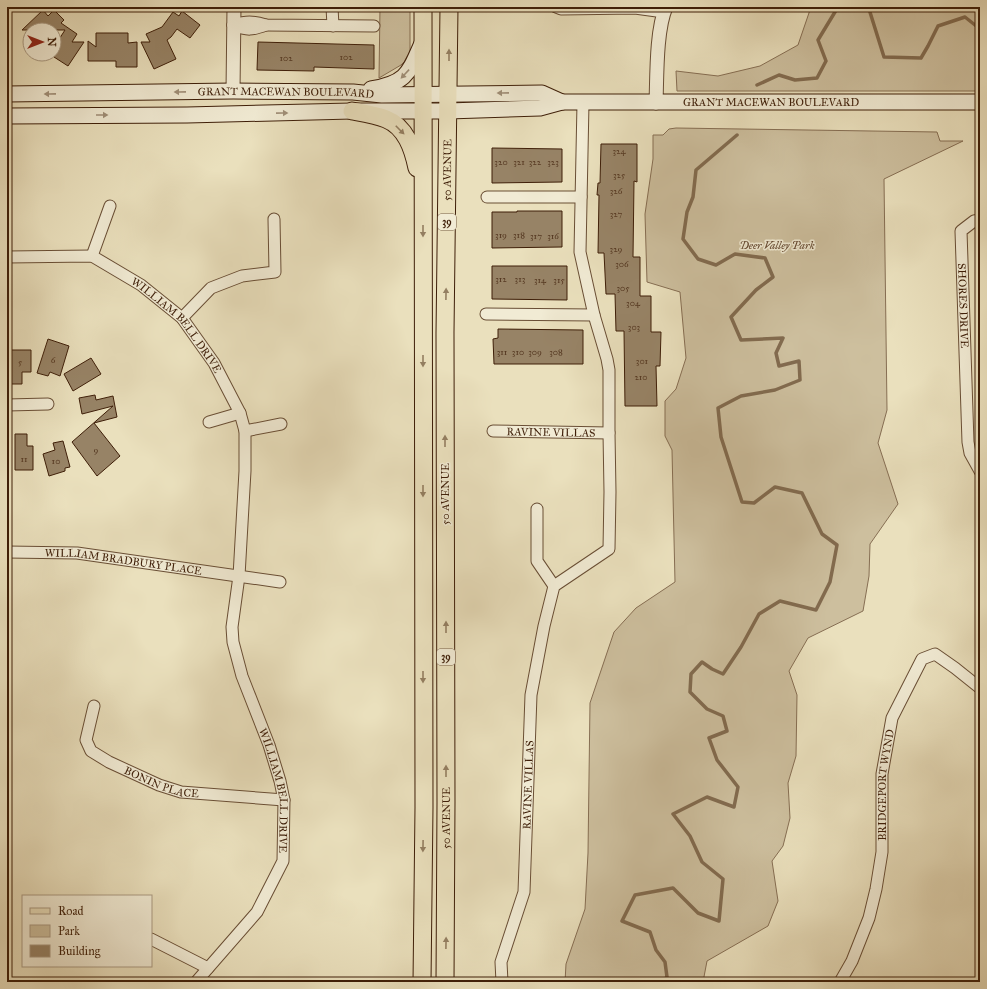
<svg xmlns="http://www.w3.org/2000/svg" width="987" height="989" viewBox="0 0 987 989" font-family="'IM FELL Great Primer',serif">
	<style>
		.green { fill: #cdbf9e; stroke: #866e53 }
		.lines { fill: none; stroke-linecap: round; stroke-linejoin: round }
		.stream { stroke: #826b4f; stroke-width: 3.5 }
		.building { fill: #978366; stroke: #3e1e08 }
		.minor-casing { stroke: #694e35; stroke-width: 13 }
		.tertiary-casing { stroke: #694e35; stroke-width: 15 }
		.secondary-casing { stroke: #3e1e08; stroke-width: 17 }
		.primary-casing { stroke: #3e1e08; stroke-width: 19 }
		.minor { stroke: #f1ebd4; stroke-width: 11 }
		.tertiary { stroke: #f1ebd4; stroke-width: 13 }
		.secondary { stroke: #f1ebd4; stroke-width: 15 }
		.primary { stroke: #eae0bd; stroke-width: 17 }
		.oneway { fill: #947f62 }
		.oneway2 { fill: #a08f78 }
		.labels { text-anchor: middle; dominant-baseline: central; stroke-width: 3; stroke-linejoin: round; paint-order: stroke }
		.number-label { font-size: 9px; fill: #543720 }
		.shield { fill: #f1ebd4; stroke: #745c45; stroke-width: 1 }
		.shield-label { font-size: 10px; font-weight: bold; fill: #3e1e08 }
		.street-label { font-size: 11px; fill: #3e1e08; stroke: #f1ebd4 }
		.park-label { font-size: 11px; font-style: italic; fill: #62462e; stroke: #f1ebd4 }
	</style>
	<rect width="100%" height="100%" fill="#eae0bd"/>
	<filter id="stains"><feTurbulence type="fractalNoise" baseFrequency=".005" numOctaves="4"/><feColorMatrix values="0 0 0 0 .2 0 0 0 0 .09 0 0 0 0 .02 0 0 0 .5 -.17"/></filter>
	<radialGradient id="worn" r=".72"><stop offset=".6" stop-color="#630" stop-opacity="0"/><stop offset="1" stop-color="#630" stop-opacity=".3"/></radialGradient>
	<g class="green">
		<path d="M380,7H410V56L401,65L379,78Z"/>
		<path d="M811,7H980V91H677L676,71L718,76L760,66L798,45Z"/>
		<path d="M676,128L937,132L940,141H963L884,179L887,410L878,443L898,504L870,544L869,576L863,611L808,638L789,671L797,695L796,756L788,783L790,818L783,846L772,861L778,901L768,926L707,961L703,982H565L566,964L585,909L588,853L590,703L614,632L636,608L675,582L672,450L665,436V401L676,389L686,358L680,292L647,282L645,214L653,159V135H663L669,129Z"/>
		<path d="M977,290L980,291V425L978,426Z"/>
	</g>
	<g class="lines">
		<g class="stream">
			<path d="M865,7L869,9L884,57L921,58L928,46L938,26L965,17L980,29"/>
			<path d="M757,85L779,75L795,80L817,78L826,61L818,40L838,7"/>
			<path d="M661,982L667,977L665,962L656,950L650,932L622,921L635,895L673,888L698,913L719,921L723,879L702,862L690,836L673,814L707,797L734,807L738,787L717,760L709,738L727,731L723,716L707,709L690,692L691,674L702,662L712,669L723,674L741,647L759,614L780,601L816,610L830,582L837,545L822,534L802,493L775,487L754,503L742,502L721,437L718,408L741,396L775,390L800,380L799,361L779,366L776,353L783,338L741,340L731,317L756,290L773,277L765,258L735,254L716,265L698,259L683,239L687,212L693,197L696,170L737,135"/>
		</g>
	</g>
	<g class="building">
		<path d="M43,10L48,16L54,10L64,20L61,23L77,34L72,42H84L68,66L54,57V47L65,30H22Z"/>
		<path d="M182,11L200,25L190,38L177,29L171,37L167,40L176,59L154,69L141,42H150L146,34L162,27L173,12L179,16Z"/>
		<path d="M96,33H128V43L137,42V67H116V61H88V41L96,47Z"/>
		<path d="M258,42L374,45V69L314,67V71L257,70Z"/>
		<path d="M601,144H637V182L634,181L633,257H640V296H651V332H661L660,366H656L657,406H625L624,331H616L615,294H606L604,253H598L599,195H597L598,183H600Z"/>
		<path d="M492,148L562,149V182L492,183Z"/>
		<path d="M517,211H562V247L492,248V212H517Z"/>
		<path d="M492,266H567V300L492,299Z"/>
		<path d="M498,329L583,330V364H494L493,339L498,338Z"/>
		<path d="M48,339L69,346L60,376L50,372L48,376L37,373Z"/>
		<path d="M9,350H31V372H22V384H9Z"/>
		<path d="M91,358L101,374L73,391L64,374Z"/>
		<path d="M95,395L96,400L113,396L117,417L94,423L120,456L97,476L72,442L113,406L82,414L79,398Z"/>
		<path d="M15,434H27V446H33V470H15Z"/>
		<path d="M63,441L70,467L65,468V471L49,476L43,454L55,450L53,443Z"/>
	</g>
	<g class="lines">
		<defs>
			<g id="minor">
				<path d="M332,7L333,26"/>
				<path d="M556,7L561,9L635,8L664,12"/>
				<path d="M233,25C247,21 252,21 266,25L374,26"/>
				<path d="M233,25C248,31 252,30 266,25"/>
				<path d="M487,197H581"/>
				<path id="s1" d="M980,220L974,221L961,231L968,442L970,453L980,471"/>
				<path d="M92,256L110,206"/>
				<path id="s2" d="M7,257L92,256L141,285L182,318L214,363L240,413L245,431V471L239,576L232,627L233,642L242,676L269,745L280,781L284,800L283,861L257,912L196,982"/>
				<path d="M486,314L594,315"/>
				<path d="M182,318L211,288L242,276L275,272L274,219"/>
				<path d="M7,405L48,404"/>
				<path d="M209,422L240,413"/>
				<path d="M245,431L281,424"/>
				<path id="s3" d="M493,431L609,433"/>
				<path d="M537,509V561L554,586"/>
				<path id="s4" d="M7,552L77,553L280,582"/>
				<path id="s5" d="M94,706L86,740L91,751L109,762L159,785L181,792L284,800"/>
				<path d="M151,939L208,968"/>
				<path id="s6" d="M502,982L501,962L524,892L531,695L544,626L554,586L609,549L610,492L609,433V370L607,359L594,315L580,252L583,103"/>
				<path id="s7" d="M840,982L852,961L869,918L876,889L882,852V774L892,718L922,659L935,654L955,668L980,688"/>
			</g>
			<g id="tertiary">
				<path d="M233,91L234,7"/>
				<path d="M656,103C657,77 656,30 666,7"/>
			</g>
			<g id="secondary">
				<path d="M371,89C408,83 409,72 423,41"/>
				<path id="s8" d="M7,94L233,91L353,92L382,95L542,93L562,102"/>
				<path id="s9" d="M7,116L187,115L352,111H448L540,108L562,102H980"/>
			</g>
			<g id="primary">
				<path d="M352,111C363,113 376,115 386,119C406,127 413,149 417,168"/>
				<path d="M422,982L424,807L423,7"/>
				<path id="s10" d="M445,982L446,802L445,333L449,7"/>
			</g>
		</defs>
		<use href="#minor" class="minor-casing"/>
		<use href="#tertiary" class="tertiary-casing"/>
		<use href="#secondary" class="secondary-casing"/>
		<use href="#primary" class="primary-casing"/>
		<use href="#minor" class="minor"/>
		<use href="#tertiary" class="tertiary"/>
		<use href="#secondary" class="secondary"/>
		<use href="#primary" class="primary"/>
	</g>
	<defs><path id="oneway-solid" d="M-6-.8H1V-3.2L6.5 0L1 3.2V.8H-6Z"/></defs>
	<g class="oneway">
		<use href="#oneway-solid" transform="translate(449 55) rotate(-90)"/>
		<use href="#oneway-solid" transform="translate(400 130) rotate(45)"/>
		<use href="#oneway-solid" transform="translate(423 231) rotate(90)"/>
		<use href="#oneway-solid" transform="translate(446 294) rotate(-89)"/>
		<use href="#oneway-solid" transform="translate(423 361) rotate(90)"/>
		<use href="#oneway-solid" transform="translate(445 441) rotate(-90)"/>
		<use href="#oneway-solid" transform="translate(423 491) rotate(90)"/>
		<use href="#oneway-solid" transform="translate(446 627) rotate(-90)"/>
		<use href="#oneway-solid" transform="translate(423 677) rotate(90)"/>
		<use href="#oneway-solid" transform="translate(446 771) rotate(-90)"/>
		<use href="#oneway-solid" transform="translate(423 846) rotate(91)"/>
		<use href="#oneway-solid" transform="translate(446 943) rotate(-89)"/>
	</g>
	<g class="oneway2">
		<use href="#oneway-solid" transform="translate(405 74) rotate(133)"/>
		<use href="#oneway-solid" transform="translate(180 92) rotate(179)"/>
		<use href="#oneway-solid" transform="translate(503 93) rotate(179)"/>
		<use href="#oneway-solid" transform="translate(50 94) rotate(179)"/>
		<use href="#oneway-solid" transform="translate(282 113) rotate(-1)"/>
		<use href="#oneway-solid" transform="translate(102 115)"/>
	</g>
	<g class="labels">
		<g class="number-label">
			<text x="346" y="56">102</text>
			<text x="286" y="57">102</text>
			<text x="619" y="150">324</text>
			<text x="501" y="161">320</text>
			<text x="519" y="161">321</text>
			<text x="535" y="161">322</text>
			<text x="553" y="161">323</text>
			<text x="619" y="174">325</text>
			<text x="616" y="190">326</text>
			<text x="616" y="213">327</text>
			<text x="501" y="234">319</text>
			<text x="519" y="234">318</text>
			<text x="536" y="235">317</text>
			<text x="553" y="235">316</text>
			<text x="616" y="248">329</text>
			<text x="622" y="263">306</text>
			<text x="501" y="278">312</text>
			<text x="520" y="278">313</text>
			<text x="540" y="279">314</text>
			<text x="559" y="279">315</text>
			<text x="623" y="287">305</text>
			<text x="633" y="302">304</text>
			<text x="634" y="326">303</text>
			<text x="502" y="351">311</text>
			<text x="518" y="351">310</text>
			<text x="535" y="351">309</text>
			<text x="556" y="351">308</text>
			<text x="53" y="359">6</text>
			<text x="642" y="360">301</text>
			<text x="20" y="361">5</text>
			<text x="641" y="376">210</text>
			<text x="96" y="449">9</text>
			<text x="24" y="458">11</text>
			<text x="56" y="460">10</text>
		</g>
		<g class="shield">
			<rect x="438" y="214" width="18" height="16" rx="3"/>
			<rect x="437" y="649" width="18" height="16" rx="3"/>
		</g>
		<g class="shield-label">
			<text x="447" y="222">39</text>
			<text x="446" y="657">39</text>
		</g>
		<g class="street-label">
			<text stroke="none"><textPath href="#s8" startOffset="279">GRANT MACEWAN BOULEVARD</textPath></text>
			<text stroke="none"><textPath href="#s9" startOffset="765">GRANT MACEWAN BOULEVARD</textPath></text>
			<text stroke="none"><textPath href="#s10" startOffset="812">50 AVENUE</textPath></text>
			<text stroke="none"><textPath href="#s1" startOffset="97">SHORES DRIVE</textPath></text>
			<text stroke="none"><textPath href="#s2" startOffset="196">WILLIAM BELL DRIVE</textPath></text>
			<text stroke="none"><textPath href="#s3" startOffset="58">RAVINE VILLAS</textPath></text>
			<text transform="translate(445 494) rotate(-90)">50 AVENUE</text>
			<text stroke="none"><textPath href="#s4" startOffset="117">WILLIAM BRADBURY PLACE</textPath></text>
			<text stroke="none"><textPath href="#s5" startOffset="125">BONIN PLACE</textPath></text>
			<text stroke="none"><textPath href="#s6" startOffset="201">RAVINE VILLAS</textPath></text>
			<text stroke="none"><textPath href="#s7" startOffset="205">BRIDGEPORT WYND</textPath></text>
			<text stroke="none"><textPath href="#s2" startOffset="692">WILLIAM BELL DRIVE</textPath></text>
			<text stroke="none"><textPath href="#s10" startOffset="164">50 AVENUE</textPath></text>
		</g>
		<g class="park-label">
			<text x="777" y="245">Deer Valley Park</text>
		</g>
	</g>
	<rect width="987" height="989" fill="none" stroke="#eae0bd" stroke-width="24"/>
	<rect x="8" y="8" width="971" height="973" fill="none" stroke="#3e1e08" stroke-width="2"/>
	<rect x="12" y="12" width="963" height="965" fill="none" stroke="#3e1e08"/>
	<rect x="22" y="895" width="130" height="72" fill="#f1ebd4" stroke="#a99982"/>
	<rect x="30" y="908" width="20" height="6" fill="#eae0bd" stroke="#a99982"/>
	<text x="58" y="915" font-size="12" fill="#3e1e08">Road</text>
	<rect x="30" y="925" width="20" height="12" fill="#cdbf9e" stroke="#a99982"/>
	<text x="58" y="935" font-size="12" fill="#3e1e08">Park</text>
	<rect x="30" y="945" width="20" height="12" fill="#978366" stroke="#a99982"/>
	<text x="58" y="955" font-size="12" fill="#3e1e08">Building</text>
	<g transform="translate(42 42) rotate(90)"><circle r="19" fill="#f1ebd4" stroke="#a99982"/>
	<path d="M0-3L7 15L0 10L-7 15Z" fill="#8f2418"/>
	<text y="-6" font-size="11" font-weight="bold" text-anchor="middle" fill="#3e1e08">N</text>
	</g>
	<rect width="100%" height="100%" filter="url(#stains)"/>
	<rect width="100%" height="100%" fill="url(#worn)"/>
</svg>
